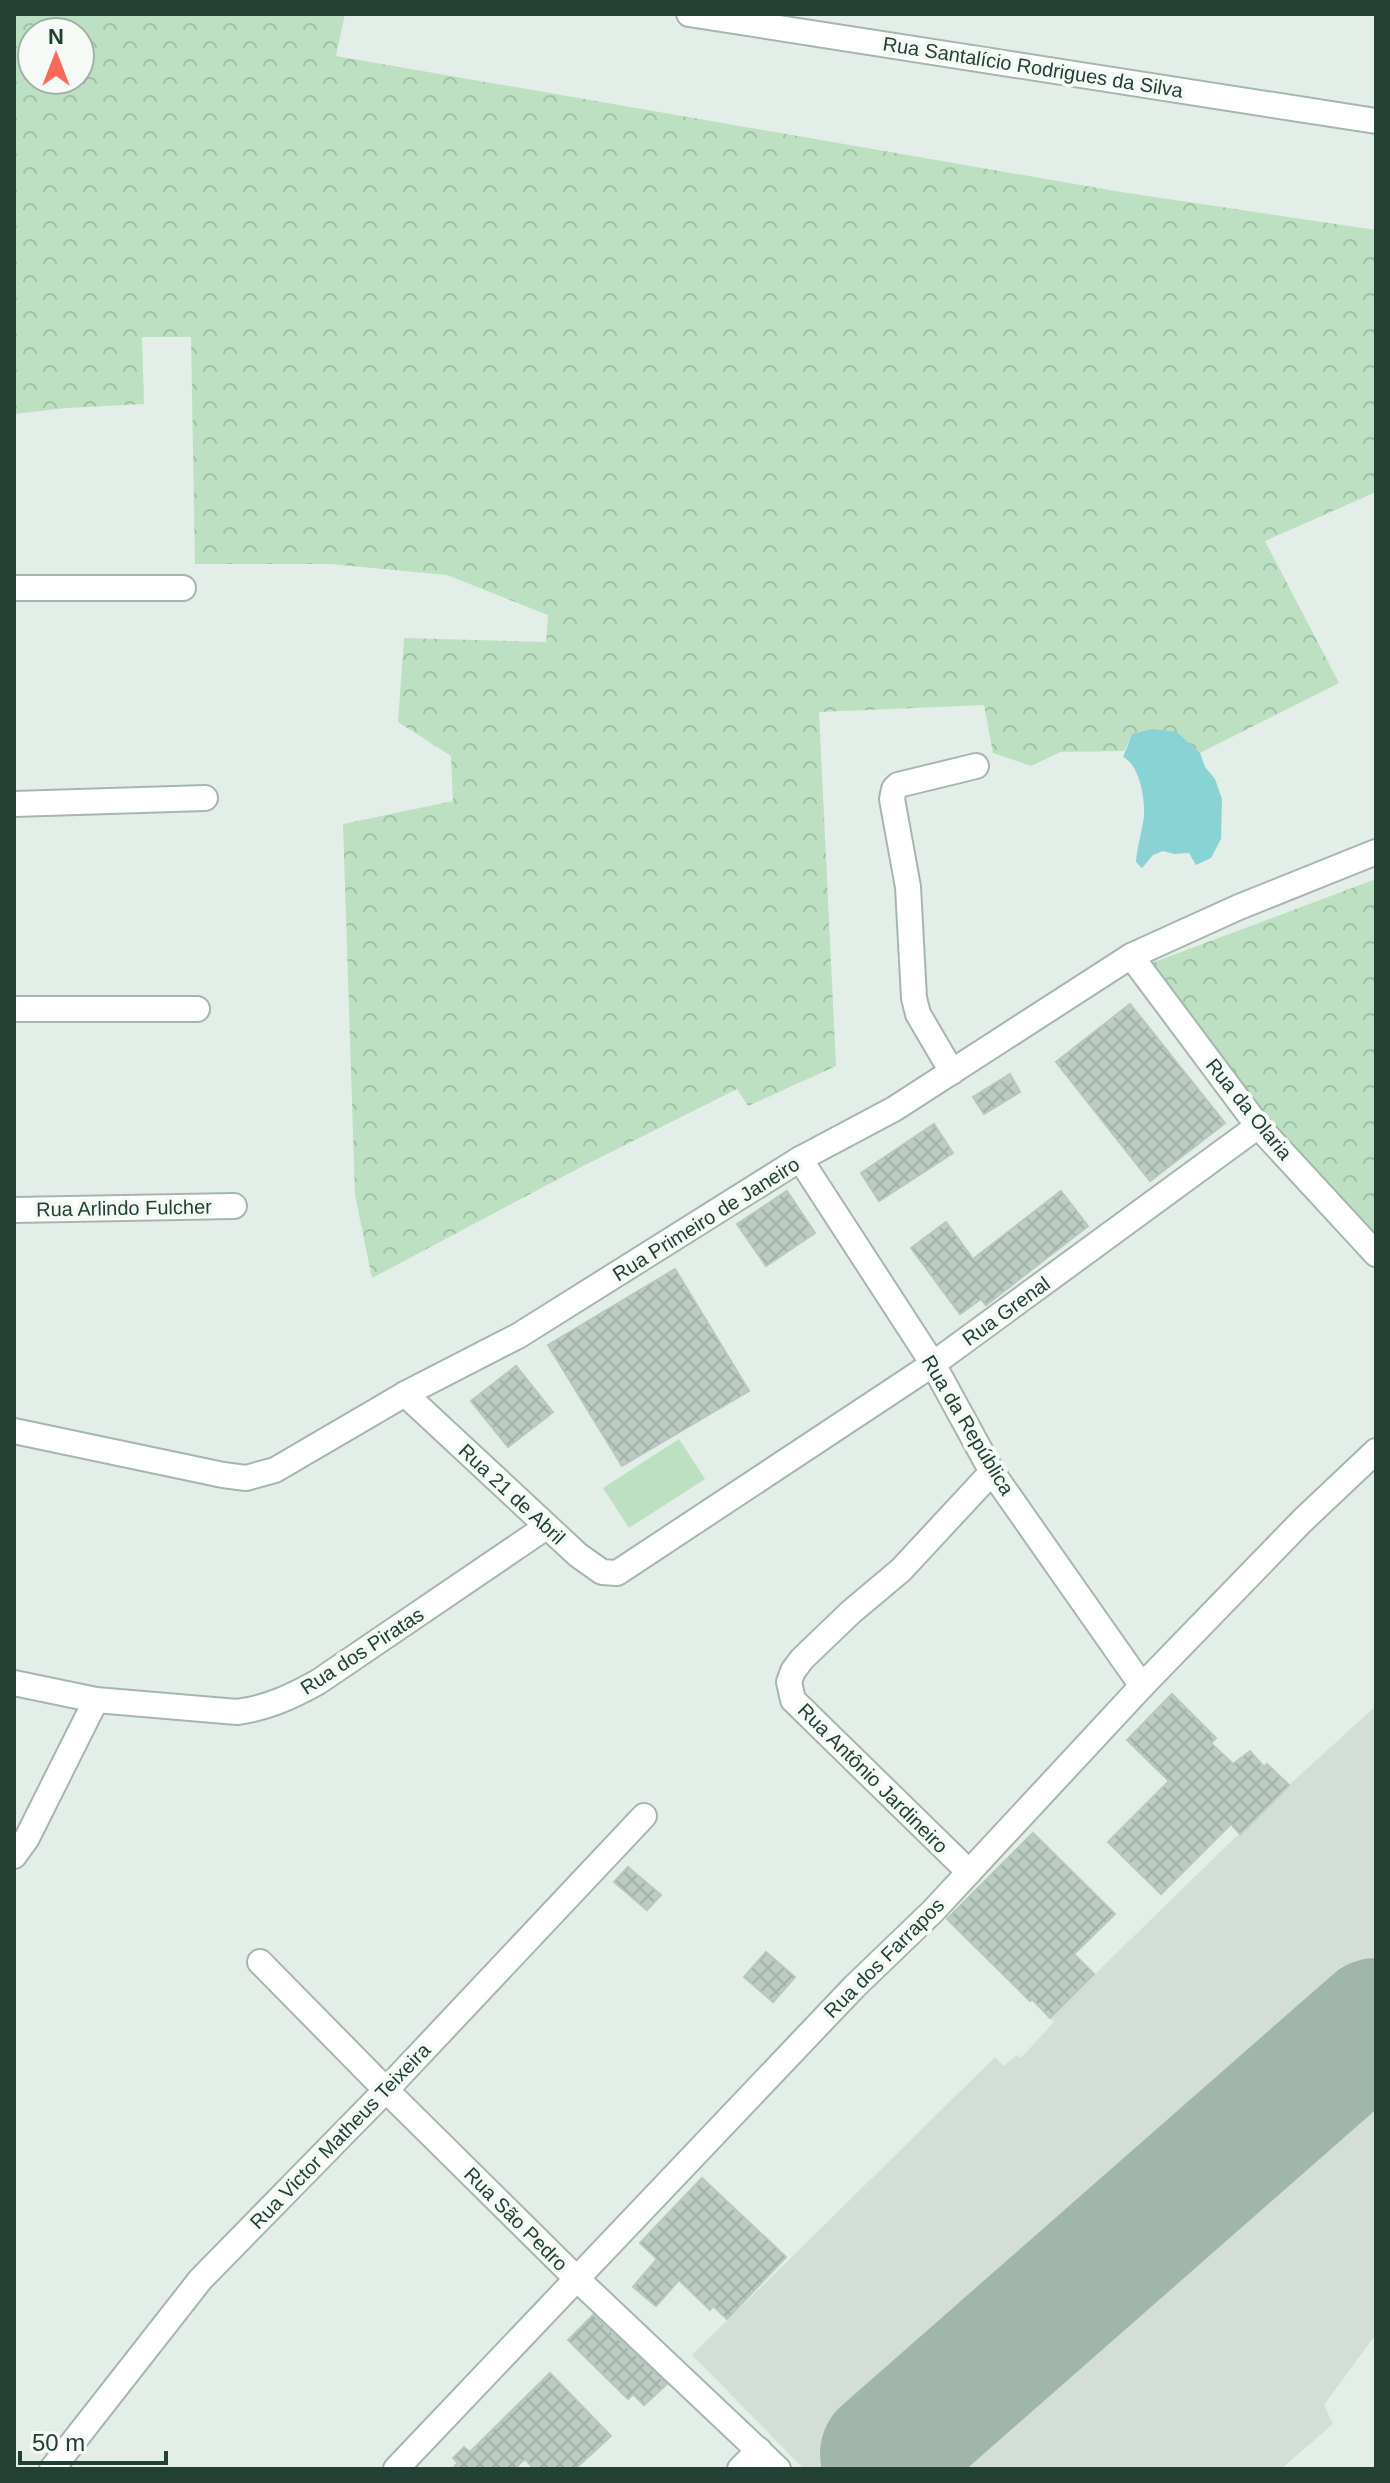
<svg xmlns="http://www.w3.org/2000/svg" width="1390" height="2483" viewBox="0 0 1390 2483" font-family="Helvetica,sans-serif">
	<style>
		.built { fill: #d2ded7 }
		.forest { fill: url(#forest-crowns); fill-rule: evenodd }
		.pitch { fill: #bce0c1 }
		.water { fill: #8ad3d5 }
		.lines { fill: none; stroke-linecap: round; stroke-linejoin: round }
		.runway { stroke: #a0b5ac; stroke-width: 130 }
		.building { fill: url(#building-cross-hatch); stroke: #b6c8be; stroke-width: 2 }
		.minor-casing { stroke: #a6b6ae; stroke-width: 28 }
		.minor { stroke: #fff; stroke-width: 24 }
		.labels { text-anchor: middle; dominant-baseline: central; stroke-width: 8; stroke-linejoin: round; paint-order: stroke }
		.street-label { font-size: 20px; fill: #224034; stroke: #f5faf7 }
	</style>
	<defs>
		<pattern id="forest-crowns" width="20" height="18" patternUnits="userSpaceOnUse" patternTransform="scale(2)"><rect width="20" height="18" fill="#bce0c1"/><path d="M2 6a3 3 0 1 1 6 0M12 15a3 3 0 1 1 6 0" fill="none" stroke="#a1c1a6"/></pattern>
		<pattern id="building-cross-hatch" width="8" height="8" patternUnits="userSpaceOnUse" patternTransform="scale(2)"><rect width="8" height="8" fill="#bcccc3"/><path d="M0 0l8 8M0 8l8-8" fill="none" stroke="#a1b0a8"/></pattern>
	</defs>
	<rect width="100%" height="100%" fill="#e4eee8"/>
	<path class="built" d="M1376,1706V2334L1324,2405L1333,2424L1281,2469H804L692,2355L995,2057L1004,2066L1017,2055L1021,2058L1054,2022L1050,2018L1289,1785Z"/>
	<g class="forest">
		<path d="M14,14H345L336,56L1121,192L1376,230V492L1265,541L1339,683L1200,753L1177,732L1132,734L1124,751L1061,752L1031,766L993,753L984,705L819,712L836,1066L748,1106L737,1089L581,1167L372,1278L355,1195L343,824L453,801L451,756L398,722L404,638L546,642L548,615L447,575L330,564H195L191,337H142L144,404L66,408L14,414ZM32,32H80V80H32Z"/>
		<path d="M1376,879V1237L1270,1119L1149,964Z"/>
	</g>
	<path class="pitch" d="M679,1439L705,1479L629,1528L603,1488Z"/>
	<path class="water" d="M1152,729L1177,732L1200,753L1205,767L1215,779L1222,799L1221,839L1211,858L1196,865L1189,853L1174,854L1163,851L1153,855L1142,868L1136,862C1137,847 1142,832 1144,816C1145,799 1140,765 1123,757L1132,734Z"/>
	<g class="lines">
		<path class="runway" d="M885,2454L1376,2023"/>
	</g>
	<g class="building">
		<path d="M1130,1004L1225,1123L1150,1181L1056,1062Z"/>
		<path d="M1010,1074L1020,1092L984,1114L973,1097Z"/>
		<path d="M934,1124L953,1153L879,1201L861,1173Z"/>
		<path d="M787,1191L815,1233L766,1266L737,1224Z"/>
		<path d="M1061,1191L1088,1226L986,1305L981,1299L960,1314L911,1248L946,1222L973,1259Z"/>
		<path d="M675,1269L749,1391L622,1466L548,1345Z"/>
		<path d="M516,1366L553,1412L508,1447L471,1401Z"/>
		<path d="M1172,1694L1216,1738L1211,1743L1233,1764L1250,1751L1264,1767L1267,1764L1289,1785L1240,1834L1231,1824L1161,1894L1108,1842L1169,1781L1127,1740Z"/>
		<path d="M1033,1833L1115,1914L1074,1954L1094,1974L1050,2018L1032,1999L1030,2001L947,1919Z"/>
		<path d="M628,1867L661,1895L647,1910L614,1882Z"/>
		<path d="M766,1952L795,1977L773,2002L744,1977Z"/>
		<path d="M702,2178L786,2257L727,2319L713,2306L710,2310L679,2280L656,2306L633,2287L657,2259L640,2243Z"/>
		<path d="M593,2315L667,2384L644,2405L633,2394L628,2399L568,2340Z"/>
		<path d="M550,2373L611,2436L575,2469H534L525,2459L514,2469H452L458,2463L453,2458L464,2447L470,2452Z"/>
	</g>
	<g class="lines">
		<defs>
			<g id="minor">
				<path d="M689,14L1376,121"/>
				<path d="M14,588H183"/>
				<path d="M14,804L205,798"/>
				<path d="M1131,956L1258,1126L1376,1254"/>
				<path d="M14,1009H197"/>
				<path d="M952,1072L918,1014L914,998L908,887L892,799L894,789L898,785L976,766"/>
				<path d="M800,1159L933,1364L992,1472L1142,1686"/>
				<path d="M14,1210L234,1206"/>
				<path d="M405,1394L578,1555L602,1572L617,1573L933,1364L1258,1126"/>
				<path d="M14,1431L223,1475L246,1478L275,1470L405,1394L518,1336L800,1159L894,1109L1131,956L1239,907L1376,852"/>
				<path d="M14,1683L96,1700L237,1712C267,1708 291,1697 318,1682L546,1527"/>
				<path d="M14,1856L27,1838L96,1700"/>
				<path d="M969,1872L793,1700L789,1682L793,1671L802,1659L851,1612L901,1570L992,1472"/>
				<path d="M260,1962L386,2090L576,2278L778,2469"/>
				<path d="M52,2469L200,2280L386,2090L644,1816"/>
				<path d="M396,2469L854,1987L933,1911L1142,1686L1302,1521L1376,1451"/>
				<path d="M740,2469L759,2450"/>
			</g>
		</defs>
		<use href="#minor" class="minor-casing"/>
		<use href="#minor" class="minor"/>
	</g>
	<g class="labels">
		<g class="street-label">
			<text transform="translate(1033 67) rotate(9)">Rua Santalício Rodrigues da Silva</text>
			<text transform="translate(1249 1109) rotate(51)">Rua da Olaria</text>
			<text transform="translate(124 1208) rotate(-1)">Rua Arlindo Fulcher</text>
			<text transform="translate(706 1219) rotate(-32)">Rua Primeiro de Janeiro</text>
			<text transform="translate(1006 1311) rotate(-36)">Rua Grenal</text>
			<text transform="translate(968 1425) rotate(59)">Rua da República</text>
			<text transform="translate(512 1494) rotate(43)">Rua 21 de Abril</text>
			<text transform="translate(362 1651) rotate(-33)">Rua dos Piratas</text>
			<text transform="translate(873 1778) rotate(45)">Rua Antônio Jardineiro</text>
			<text transform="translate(884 1958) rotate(-45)">Rua dos Farrapos</text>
			<text transform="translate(340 2136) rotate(-46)">Rua Victor Matheus Teixeira</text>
			<text transform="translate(516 2219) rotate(45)">Rua São Pedro</text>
		</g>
	</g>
	<rect width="1390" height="2483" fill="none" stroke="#224034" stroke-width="32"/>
	<g transform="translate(56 56)"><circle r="38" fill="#f5faf7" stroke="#a1b0a9" stroke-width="2"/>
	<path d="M0-6L14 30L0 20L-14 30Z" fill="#f76b58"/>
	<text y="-12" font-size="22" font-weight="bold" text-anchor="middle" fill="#224034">N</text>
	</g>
	<path d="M20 2451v12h146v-12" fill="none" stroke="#224034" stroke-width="4"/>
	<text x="32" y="2451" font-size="24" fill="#224034" stroke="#f5faf7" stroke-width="6" paint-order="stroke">50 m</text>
</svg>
